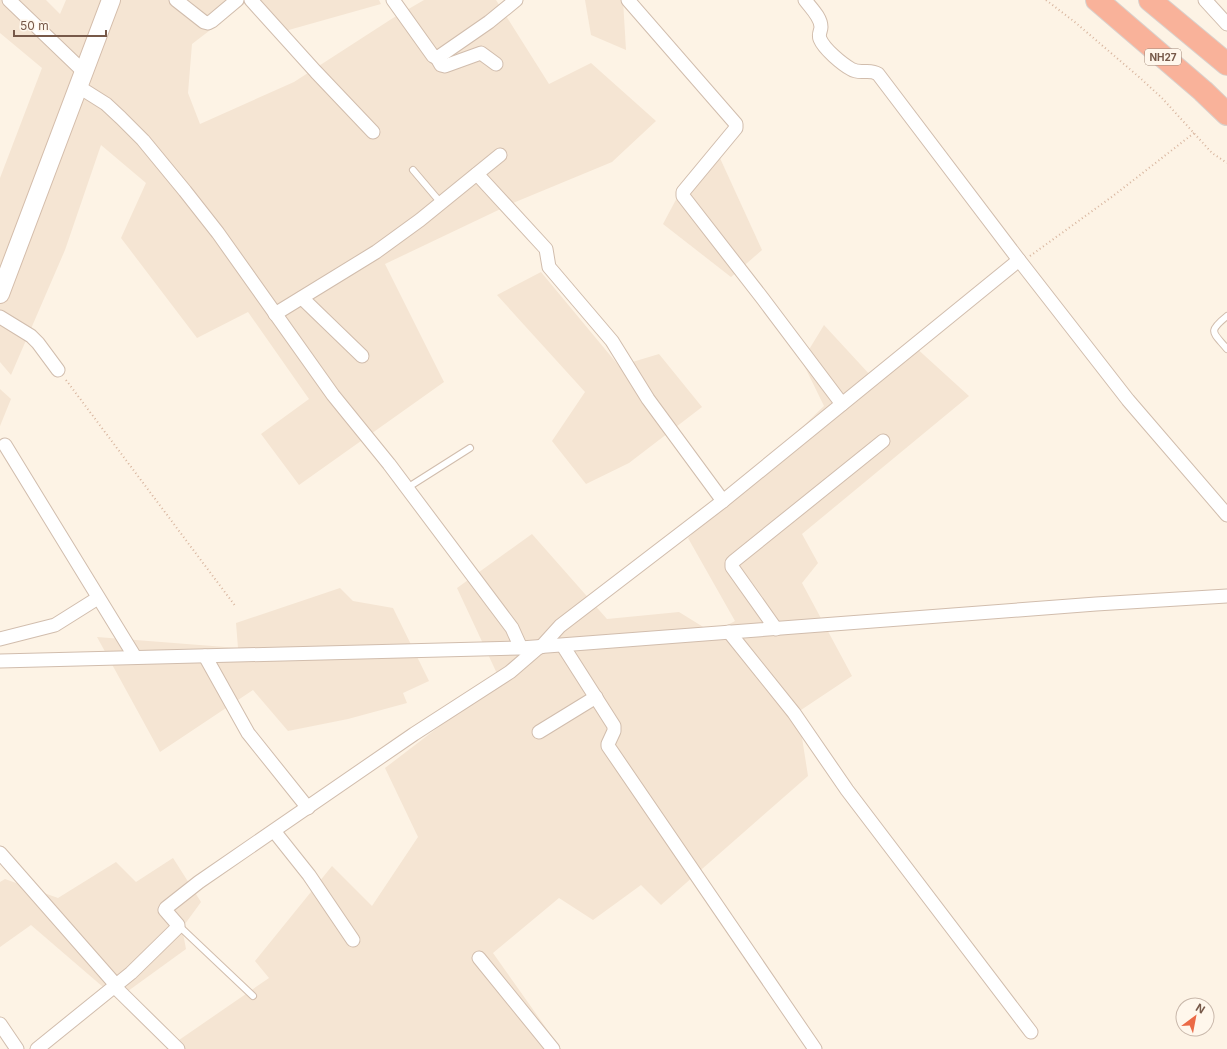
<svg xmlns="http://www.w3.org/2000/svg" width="1227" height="1049" viewBox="0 0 1227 1049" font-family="Inter,sans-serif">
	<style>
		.residential { fill: #f5e5d3 }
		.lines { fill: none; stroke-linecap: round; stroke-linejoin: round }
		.lane-casing { stroke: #d1bdad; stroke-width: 8 }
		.street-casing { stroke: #d1bdad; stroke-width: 15 }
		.secondary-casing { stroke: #d4bdab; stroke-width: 20 }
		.highway-casing { stroke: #d9d1cc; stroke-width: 24 }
		.path { stroke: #d8b59e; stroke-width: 2; stroke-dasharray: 1 3; stroke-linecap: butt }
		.lane { stroke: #fff; stroke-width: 6 }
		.street { stroke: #fff; stroke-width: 13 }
		.secondary { stroke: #fff; stroke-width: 18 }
		.highway { stroke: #f9b29a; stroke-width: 22 }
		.labels { text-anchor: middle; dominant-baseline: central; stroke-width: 4; stroke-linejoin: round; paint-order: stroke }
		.shield { fill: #fff7ec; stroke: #a0887a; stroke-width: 1 }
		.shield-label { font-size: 10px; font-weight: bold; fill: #775949 }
	</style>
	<rect width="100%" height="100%" fill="#fdf3e5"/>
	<g class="residential">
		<path d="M0,0H46L60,14L66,0H379L381,4L278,33L248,1L192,44L188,93L200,124L294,82L393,18L424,0H496L549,84L591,63L656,121L612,162L513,203L385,264L444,382L299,485L261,434L309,399L248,312L197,338L121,238L146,183L101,145L65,250L11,375L0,362V178L42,68L0,33Z"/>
		<path d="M585,0H623L626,50L591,35Z"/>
		<path d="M719,156L762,250L731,277L663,224L687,179Z"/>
		<path d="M541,272L619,366L659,354L702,407L629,463L586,484L552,441L585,392L497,295Z"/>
		<path d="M824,325L871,376L913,345L969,396L802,534L818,563L802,583L852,676L798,712L808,776L661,905L641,885L593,920L559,898L493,953L561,1049H166L269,978L255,961L332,866L372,906L418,837L385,768L500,680L457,588L532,534L607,619L679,612L713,633L735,621L688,538L824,406L802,361Z"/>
		<path d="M0,389L11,399L0,426Z"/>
		<path d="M340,588L353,601L393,608L429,681L403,693L407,703L348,719L288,731L253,690L160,752L97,637L238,648L236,623Z"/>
		<path d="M173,858L201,902L182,928L186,949L117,999L31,925L0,947V882L5,879L58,898L116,862L136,882Z"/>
	</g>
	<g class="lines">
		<defs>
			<g id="lane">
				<path d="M413,170L441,203"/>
				<path d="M1227,316C1207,332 1213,332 1227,349"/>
				<path d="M407,488L470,448"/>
				<path d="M179,926L253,996"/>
			</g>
			<g id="street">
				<path d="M9,0L84,72"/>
				<path d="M176,0L204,22L208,23L212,21L237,0"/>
				<path d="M251,0L316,72L373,132"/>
				<path d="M393,0L433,56L437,58L489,22L516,0"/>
				<path d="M628,0L736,124V128L683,192V196L763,299L842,404"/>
				<path d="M805,0C810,7 821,17 821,27C821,31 818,34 820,39C824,49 842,64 851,69C860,75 869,68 878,74L1019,260L1128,400L1227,515"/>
				<path d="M1205,0L1227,24"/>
				<path d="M437,58L441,65L445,66L481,53L496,64"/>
				<path d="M79,87L106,104L121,118L143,140L185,191L218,233L333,395L389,464L512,628L521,648"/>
				<path d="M477,174L546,249L549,267L612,341L648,399L723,501"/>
				<path d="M302,298L362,356"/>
				<path d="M275,314L376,252L420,220L500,155"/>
				<path d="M0,317L31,336L38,343L58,370"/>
				<path d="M5,445L135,657"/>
				<path d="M776,629L732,567V563L734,561L883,441"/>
				<path d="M729,632L794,713L847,790L1031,1032"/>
				<path d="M0,639L55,625L98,598"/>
				<path d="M563,646L614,726V731L608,744V746L815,1049"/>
				<path d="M541,647L560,626L723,501L1019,260"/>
				<path d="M205,656L248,733L308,808"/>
				<path d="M0,661L521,648L1096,604L1227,596"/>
				<path d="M539,732L596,697"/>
				<path d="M274,831L309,875L353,940"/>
				<path d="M0,853L116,985"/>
				<path d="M479,958L553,1049"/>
				<path d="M114,986L178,1049"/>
				<path d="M0,1024L17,1049"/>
				<path d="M37,1049L131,973L178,927V925L165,910L166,908L199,882L414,734L510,672L539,647"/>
			</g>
			<path id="secondary" d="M0,294L111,0"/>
			<g id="highway">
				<path d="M1097,0L1203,91L1227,114"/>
				<path d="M1150,0L1227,64"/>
			</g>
		</defs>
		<use href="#lane" class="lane-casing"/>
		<use href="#street" class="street-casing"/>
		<use href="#secondary" class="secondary-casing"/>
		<use href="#highway" class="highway-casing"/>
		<g class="path">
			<path d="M1046,0L1076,23L1139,77L1162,98L1212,153L1227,163"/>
			<path d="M1030,256L1113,196L1194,133"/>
			<path d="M66,380L236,607"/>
		</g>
		<use href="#lane" class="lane"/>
		<use href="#street" class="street"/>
		<use href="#secondary" class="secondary"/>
		<use href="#highway" class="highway"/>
	</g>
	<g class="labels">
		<rect class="shield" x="1145" y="49" width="36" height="16" rx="3"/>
		<g class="shield-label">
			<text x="1163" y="57">NH27</text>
		</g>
	</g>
	<g transform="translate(1195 1017) rotate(32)"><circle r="19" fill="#fff7ec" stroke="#c9b8ab"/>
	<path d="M0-3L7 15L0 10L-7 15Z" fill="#eb6a46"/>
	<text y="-6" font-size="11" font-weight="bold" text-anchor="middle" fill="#775949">N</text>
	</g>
	<path d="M14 30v6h92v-6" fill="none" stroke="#775949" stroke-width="2"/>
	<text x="20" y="30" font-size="12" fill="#775949" stroke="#fff7ec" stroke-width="3" paint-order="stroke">50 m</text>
</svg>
